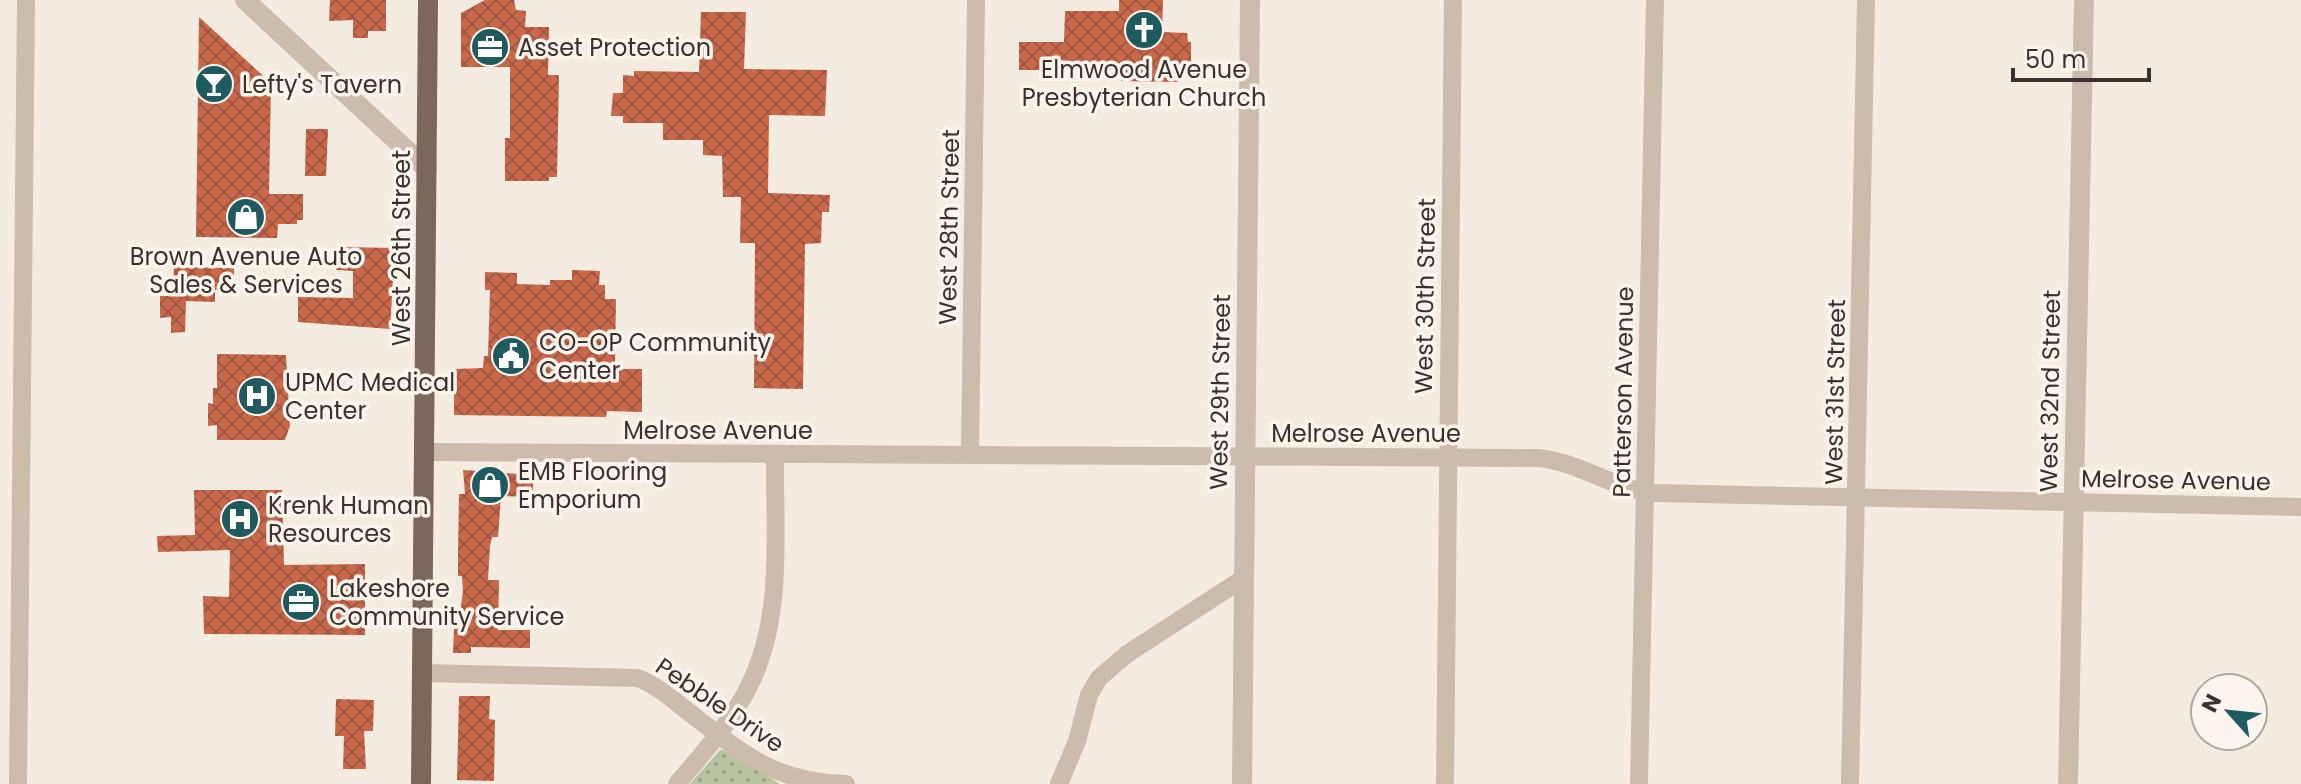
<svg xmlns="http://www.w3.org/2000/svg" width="2301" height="784" viewBox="0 0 2301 784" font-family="Poppins,sans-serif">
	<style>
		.park { fill: url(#park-dots) }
		.building { fill: url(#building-cross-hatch) }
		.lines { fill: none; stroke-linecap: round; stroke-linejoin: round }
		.minor { stroke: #cdbbac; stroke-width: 18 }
		.tertiary { stroke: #cdbbac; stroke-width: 20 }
		.primary { stroke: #7d675c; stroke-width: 20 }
		.labels { text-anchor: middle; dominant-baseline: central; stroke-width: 7; stroke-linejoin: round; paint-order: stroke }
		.poi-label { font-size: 24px; fill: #3b302b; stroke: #fbf5ee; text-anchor: start }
		.street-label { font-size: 24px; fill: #3b302b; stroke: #fbf5ee }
	</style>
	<defs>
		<pattern id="park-dots" width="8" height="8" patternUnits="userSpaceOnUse" patternTransform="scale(2)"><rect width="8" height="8" fill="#b8c4a0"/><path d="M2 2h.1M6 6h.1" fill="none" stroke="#97a083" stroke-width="1.8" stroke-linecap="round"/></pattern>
		<pattern id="building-cross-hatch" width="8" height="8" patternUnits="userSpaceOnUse" patternTransform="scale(2)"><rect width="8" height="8" fill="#c8694b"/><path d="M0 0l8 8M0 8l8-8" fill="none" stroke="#a4573f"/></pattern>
	</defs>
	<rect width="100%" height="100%" fill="#f4ebe1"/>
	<path class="park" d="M720,750L729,751L780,784H690Z"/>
	<g class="building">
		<path d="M330,0H386V31H368V38H353V20L329,21Z"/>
		<path d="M485,0H514L516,10L526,11L525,27H549L548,75H559L557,177H549V181H505V138H510V67H461V13Z"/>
		<path d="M1119,0H1163L1162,32L1187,33L1188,42H1191V77H1178V82L1121,81L1122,70H1019V42H1064L1065,11H1119Z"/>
		<path d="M701,12H746L744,69L827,70L825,116L769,115L768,193L830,195L829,212H822L821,243L805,244L803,389L754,388L755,243H740L741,197H723L722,156L703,155V140H663V123H623V116H611L613,93H623V75L634,76V71L699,72Z"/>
		<path d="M199,17L271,83L269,194H303V220H297V224H278L277,238L196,237Z"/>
		<path d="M306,129H328L326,176H305Z"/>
		<path d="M337,247L395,248L390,329L298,322V297L353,298V271L336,270Z"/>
		<path d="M174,267L234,268V290H215V302L186,301L185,332L171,333V317L160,318V296H173Z"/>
		<path d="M572,270L600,271L599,285H605V299H616L615,369H642V412L607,411L606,417L454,415V369L483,368L484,356H488L490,290H485V272L517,273V284L550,285V280H572Z"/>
		<path d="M217,354L286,355L290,426L285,440H217V425L208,426V403L213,404V388H217Z"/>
		<path d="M463,470L533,475V497L501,496L498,537H492L490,546L488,580H499L498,630H530V648L471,647V653H453L454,629H458L463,591L462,576H458V553L459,494H465Z"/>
		<path d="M194,490H282L284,565L365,564V635L204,634L203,596L229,597L230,550L158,552L157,536L195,535Z"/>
		<path d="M459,696H490L489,719L495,720L494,781L457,780Z"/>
		<path d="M336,699L374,700L373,731H364L366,769H343L344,736H335Z"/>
	</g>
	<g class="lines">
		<g class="minor">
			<path d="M424,452L1538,458C1581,462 1614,490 1656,493L2301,507"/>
			<path d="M970,455L976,0"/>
			<path d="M422,673L638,678C658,686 673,700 690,713C743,754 776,783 846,784"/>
			<path d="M18,784L26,0"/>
			<path d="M677,784C702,754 729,725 747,690C785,619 774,532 775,454"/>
			<path d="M1059,784L1077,741L1089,695L1099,678L1127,654L1244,578"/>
			<path d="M1445,784L1453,0"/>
			<path d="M1639,784L1655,0"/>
			<path d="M1850,784L1866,0"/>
		</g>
		<g class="tertiary">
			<path d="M245,0L427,169"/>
			<path d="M1242,784L1250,0"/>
			<path d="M2068,784L2084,0"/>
		</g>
		<path class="primary" d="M421,784L428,0"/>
	</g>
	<defs>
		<symbol id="church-disc" viewBox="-11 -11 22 22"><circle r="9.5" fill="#1f5a5e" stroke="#fbf5ee"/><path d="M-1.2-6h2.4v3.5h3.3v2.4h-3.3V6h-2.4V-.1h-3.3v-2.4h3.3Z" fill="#fff"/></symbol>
		<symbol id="office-disc" viewBox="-11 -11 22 22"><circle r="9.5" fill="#1f5a5e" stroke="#fbf5ee"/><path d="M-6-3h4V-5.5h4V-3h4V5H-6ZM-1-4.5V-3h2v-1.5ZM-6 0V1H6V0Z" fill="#fff"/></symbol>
		<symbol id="bar-disc" viewBox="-11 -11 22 22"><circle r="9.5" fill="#1f5a5e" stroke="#fbf5ee"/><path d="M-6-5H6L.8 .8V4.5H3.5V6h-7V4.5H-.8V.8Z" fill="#fff"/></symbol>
		<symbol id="shop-disc" viewBox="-11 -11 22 22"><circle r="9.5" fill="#1f5a5e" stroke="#fbf5ee"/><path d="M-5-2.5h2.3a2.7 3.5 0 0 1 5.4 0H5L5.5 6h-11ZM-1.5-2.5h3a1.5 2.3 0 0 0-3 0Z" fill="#fff"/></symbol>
		<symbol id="civic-disc" viewBox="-11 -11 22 22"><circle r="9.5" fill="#1f5a5e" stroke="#fbf5ee"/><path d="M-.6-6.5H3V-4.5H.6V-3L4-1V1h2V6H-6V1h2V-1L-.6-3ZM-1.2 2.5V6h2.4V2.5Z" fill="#fff"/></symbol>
		<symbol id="hospital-disc" viewBox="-11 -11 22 22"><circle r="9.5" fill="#1f5a5e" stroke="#fbf5ee"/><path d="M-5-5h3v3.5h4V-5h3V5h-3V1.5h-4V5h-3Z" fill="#fff"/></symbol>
	</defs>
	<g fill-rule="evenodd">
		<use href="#church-disc" x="1122" y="8" width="44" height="44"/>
		<use href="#office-disc" x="468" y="25" width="44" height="44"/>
		<use href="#bar-disc" x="192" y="62" width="44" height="44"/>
		<use href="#shop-disc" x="224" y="195" width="44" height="44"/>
		<use href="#civic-disc" x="489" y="334" width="44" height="44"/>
		<use href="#hospital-disc" x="235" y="374" width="44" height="44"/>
		<use href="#shop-disc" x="468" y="463" width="44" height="44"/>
		<use href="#hospital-disc" x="218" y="497" width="44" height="44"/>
		<use href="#office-disc" x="279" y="580" width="44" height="44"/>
	</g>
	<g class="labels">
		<g class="poi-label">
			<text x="518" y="47">Asset Protection</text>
			<text x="1144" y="69" text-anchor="middle">Elmwood Avenue<tspan x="1144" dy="28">Presbyterian Church</tspan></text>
			<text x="242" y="84">Lefty's Tavern</text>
			<text x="246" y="256" text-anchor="middle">Brown Avenue Auto<tspan x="246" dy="28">Sales &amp; Services</tspan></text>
			<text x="539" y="342">CO-OP Community<tspan x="539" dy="28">Center</tspan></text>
			<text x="285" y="382">UPMC Medical<tspan x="285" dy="28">Center</tspan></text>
			<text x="518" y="471">EMB Flooring<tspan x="518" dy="28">Emporium</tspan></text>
			<text x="268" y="505">Krenk Human<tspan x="268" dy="28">Resources</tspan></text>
			<text x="329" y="588">Lakeshore<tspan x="329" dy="28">Community Service</tspan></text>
		</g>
		<g class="street-label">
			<text transform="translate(949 227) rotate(-89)">West 28th Street</text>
			<text transform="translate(401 248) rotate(-90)">West 26th Street</text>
			<text transform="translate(1425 296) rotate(-89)">West 30th Street</text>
			<text transform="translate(2050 391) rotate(-89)">West 32nd Street</text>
			<text transform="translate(1220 392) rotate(-89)">West 29th Street</text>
			<text transform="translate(1623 392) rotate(-89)">Patterson Avenue</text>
			<text transform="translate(1835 392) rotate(-89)">West 31st Street</text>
			<text x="718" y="430">Melrose Avenue</text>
			<text x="1366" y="433">Melrose Avenue</text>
			<text transform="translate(2176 480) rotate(1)">Melrose Avenue</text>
			<text transform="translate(720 705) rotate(34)">Pebble Drive</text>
		</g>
	</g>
	<g transform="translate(2229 712) rotate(297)"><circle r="38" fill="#fbf5ee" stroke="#aea6a0" stroke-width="2"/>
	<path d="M0-6L14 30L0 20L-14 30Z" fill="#1f5a5e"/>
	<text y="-12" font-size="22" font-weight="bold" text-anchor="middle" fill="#3b302b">N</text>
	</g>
	<path d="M2013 68v12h136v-12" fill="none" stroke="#3b302b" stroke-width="4"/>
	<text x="2025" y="68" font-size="24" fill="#3b302b" stroke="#fbf5ee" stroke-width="6" paint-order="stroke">50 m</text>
</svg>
